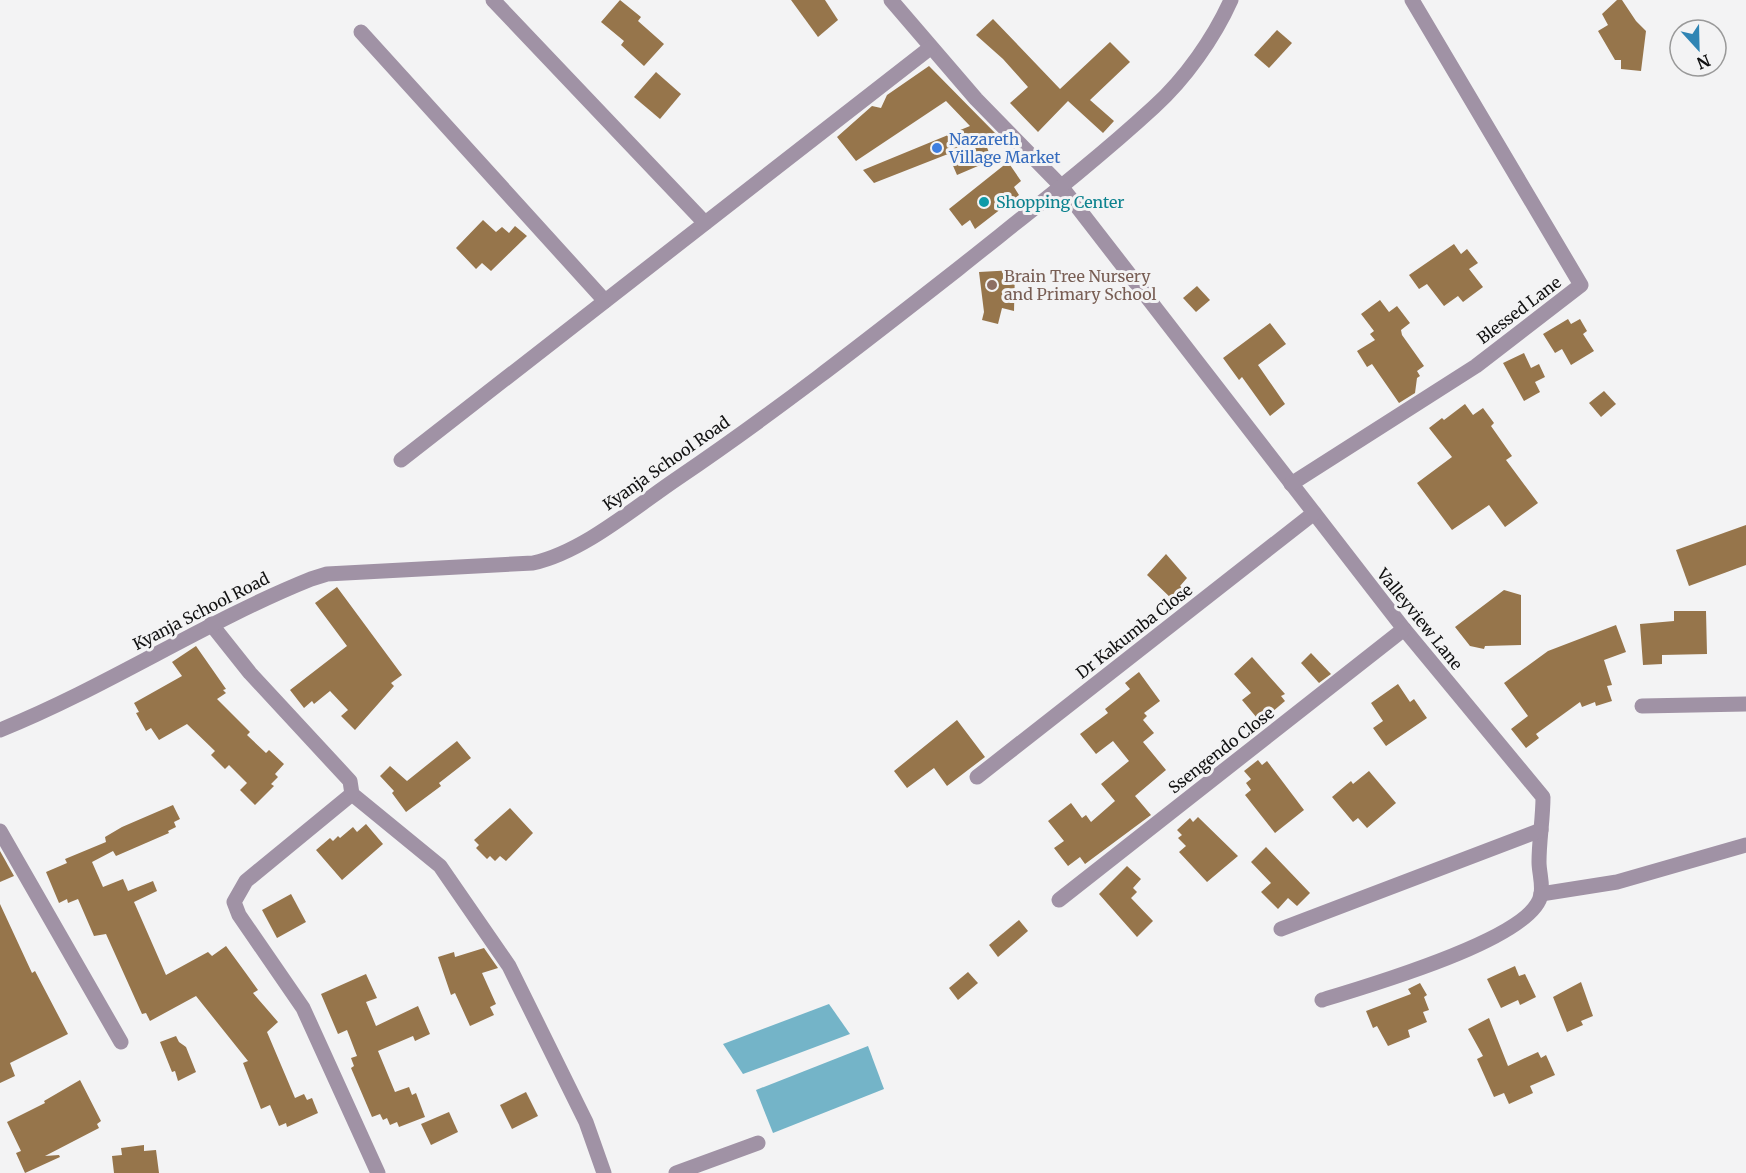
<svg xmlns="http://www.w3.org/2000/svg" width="1746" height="1173" viewBox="0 0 1746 1173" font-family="Merriweather,serif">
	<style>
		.water { fill: #74b4c8 }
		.building { fill: #96754b }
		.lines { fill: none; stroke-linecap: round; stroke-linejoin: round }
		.street { stroke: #a092a5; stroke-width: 15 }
		.shop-dot { fill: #3f7fe0; stroke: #f3f3f4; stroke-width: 2 }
		.culture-dot { fill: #0f9aa8; stroke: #f3f3f4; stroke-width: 2 }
		.education-dot { fill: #8d6e63; stroke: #f3f3f4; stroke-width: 2 }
		.labels { text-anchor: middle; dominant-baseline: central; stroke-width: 6; stroke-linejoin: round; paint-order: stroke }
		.shop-label { font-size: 16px; fill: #366cbe; stroke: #f3f3f4; text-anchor: start }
		.culture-label { font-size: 16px; fill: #0d838f; stroke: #f3f3f4; text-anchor: start }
		.education-label { font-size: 16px; fill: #785e54; stroke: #f3f3f4; text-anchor: start }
		.street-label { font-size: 16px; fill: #111; stroke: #f3f3f4 }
	</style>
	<rect width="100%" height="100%" fill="#f3f3f4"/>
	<g class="water">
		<path d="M829,1004L850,1034L743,1074L723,1044Z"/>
		<path d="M868,1046L884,1089L773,1133L756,1090Z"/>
	</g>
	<g class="building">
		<path d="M620,0L641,17L638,21L664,44L644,66L621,45L624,41L601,22Z"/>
		<path d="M791,0H825L838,20L818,37Z"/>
		<path d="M1617,0H1622L1636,21L1646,31L1641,71L1621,69V60H1615L1598,31L1608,25L1602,14Z"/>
		<path d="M993,19L1060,89L1110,42L1130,62L1090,100L1114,121L1103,133L1068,101L1038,132L1010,103L1028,87L1003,59L976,35Z"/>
		<path d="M1277,30L1292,43L1269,68L1254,55Z"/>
		<path d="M929,66L996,134L984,140L992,160L957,175L948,154L874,183L863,170L970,126L946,101L856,161L837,137L872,106L881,108L887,95Z"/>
		<path d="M656,72L681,94L660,119L634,97Z"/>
		<path d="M1008,162L1021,181L1014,187L1019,195L975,229L970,220L962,226L949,209Z"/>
		<path d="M483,220L496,232L502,227L509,233L515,226L527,236L491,271L482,263L476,269L456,248Z"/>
		<path d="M1454,244L1461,254L1467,249L1478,263L1469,269L1483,287L1463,302L1458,296L1444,306L1427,284L1419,289L1409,275Z"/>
		<path d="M1015,270L1014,311L1002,308L998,324L982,320L984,312L979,272Z"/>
		<path d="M1197,286L1210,300L1196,312L1183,298Z"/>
		<path d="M1380,300L1389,312L1397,306L1410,323L1401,330L1402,335L1424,366L1417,371L1420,376L1417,378L1415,393L1399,403L1372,364L1367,367L1357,351L1375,340L1370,334L1374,331L1361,314Z"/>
		<path d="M1568,319L1571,324L1580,319L1587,331L1583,334L1594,351L1571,365L1562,349L1555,353L1543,334Z"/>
		<path d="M1270,323L1286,344L1258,365L1285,404L1270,416L1242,377L1239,380L1223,358Z"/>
		<path d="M1524,353L1531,368L1539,364L1545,377L1535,382L1540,392L1524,401L1503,363Z"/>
		<path d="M1604,391L1616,404L1601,417L1589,403Z"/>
		<path d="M1465,404L1473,415L1483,408L1494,423L1491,426L1512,456L1506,460L1538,503L1505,527L1489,505L1452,530L1417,483L1452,457L1429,428L1442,418L1444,420Z"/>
		<path d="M1746,525V565L1689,586L1676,550Z"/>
		<path d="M1166,554L1187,578L1180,586L1184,589L1174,601L1147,575Z"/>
		<path d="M337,587L402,675L391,683L394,686L355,730L341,716L348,710L330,691L314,704L312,701L304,708L290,690L347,646L315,603Z"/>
		<path d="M1504,590L1521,595V645L1485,646L1484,649L1470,646L1455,627Z"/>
		<path d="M1674,611H1706L1707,654L1662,655V664L1643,665L1640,624L1674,621Z"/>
		<path d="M1616,625L1626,652L1604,660L1612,685L1607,686L1612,701L1596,706L1595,702L1582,707L1580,702L1536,734L1539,738L1526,748L1511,729L1528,716L1504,683L1548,651Z"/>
		<path d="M196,646L226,689L223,690L226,693L217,699L250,732L247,735L266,753L269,750L284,764L275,774L278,777L271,784L274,786L255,805L240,790L247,783L229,765L225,769L211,755L215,751L187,724L159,740L151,728L146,731L136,713L139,712L134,703L182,676L172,662Z"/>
		<path d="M1311,653L1331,674L1319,683L1301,663Z"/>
		<path d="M1252,657L1285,694L1281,696L1285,701L1264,719L1260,715L1257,718L1242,700L1251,693L1234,674Z"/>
		<path d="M1139,672L1160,701L1144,713L1147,716L1143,720L1154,733L1143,742L1166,770L1135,796L1151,815L1085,864L1080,857L1068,866L1054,848L1064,841L1048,821L1071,803L1082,818L1086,815L1091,822L1115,801L1101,784L1129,761L1113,741L1096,754L1080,734L1108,713L1105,709L1130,689L1125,683Z"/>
		<path d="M1398,684L1410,702L1414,699L1427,718L1386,746L1373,728L1383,721L1371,703Z"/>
		<path d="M957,720L985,757L947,786L934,768L907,788L894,771Z"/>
		<path d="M457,741L471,758L439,783L441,786L406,812L392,793L394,791L380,776L390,766L407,781Z"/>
		<path d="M1258,760L1262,765L1267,761L1304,810L1275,833L1245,795L1251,790L1246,783L1251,779L1244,771Z"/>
		<path d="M1369,771L1396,803L1367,828L1358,818L1353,822L1332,797L1351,781L1353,784Z"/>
		<path d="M173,805L180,819L174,822L176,827L168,831L169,833L116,856L113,851L92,862L103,887L123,879L128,891L153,881L157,891L134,902L166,975L208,952L212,956L226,946L245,972L258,990L253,993L278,1022L267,1032L295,1098L304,1094L307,1100L312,1098L318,1113L287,1127L286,1123L279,1126L270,1105L261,1109L243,1063L248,1061L196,996L150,1021L146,1013L142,1014L106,934L94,936L78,899L68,903L67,899L59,903L46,872L67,863L65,859L106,842L105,837L122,827Z"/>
		<path d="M510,808L533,833L506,861L500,856L495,861L490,856L487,859L476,848L479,845L474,840Z"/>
		<path d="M1198,817L1238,856L1207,882L1179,852L1186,846L1178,838L1182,835L1177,830L1190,818L1193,822Z"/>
		<path d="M366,824L383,844L342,880L316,850L330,838L333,841L338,836L340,838L353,827L357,832Z"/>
		<path d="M1266,847L1310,893L1297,906L1288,898L1278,909L1261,892L1271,883L1251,862Z"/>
		<path d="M0,851L14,876L0,882Z"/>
		<path d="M1127,866L1141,879L1133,888L1137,892L1131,898L1153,921L1137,937L1099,894Z"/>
		<path d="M291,894L306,922L277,938L262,910Z"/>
		<path d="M0,904L32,973L35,971L68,1034L10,1063L15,1076L0,1083Z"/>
		<path d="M1019,920L1028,931L998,957L989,945Z"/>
		<path d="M484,948L498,968L482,973L496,1004L490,1007L494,1015L470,1026L455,993L451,995L438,957L454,952L455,957Z"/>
		<path d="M1515,966L1519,976L1525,974L1536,997L1520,1005L1518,1000L1501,1008L1487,979Z"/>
		<path d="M968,972L978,983L958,1000L949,988Z"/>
		<path d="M366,974L377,998L366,1002L376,1026L418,1006L430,1034L415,1041L413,1036L378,1051L395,1092L409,1087L412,1095L416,1093L425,1117L399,1127L397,1122L390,1125L387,1118L383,1120L380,1114L372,1117L351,1068L354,1066L351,1058L357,1056L347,1030L338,1034L321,994Z"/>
		<path d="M1581,982L1593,1016L1581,1021L1583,1025L1567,1032L1553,997Z"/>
		<path d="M1420,983L1427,995L1424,997L1429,1010L1423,1012L1427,1022L1408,1030L1410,1037L1388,1046L1377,1026L1373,1028L1366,1011L1411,994L1408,989Z"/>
		<path d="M1489,1018L1508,1066L1538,1052L1541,1058L1546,1055L1555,1075L1530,1086L1533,1093L1509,1104L1504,1093L1494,1097L1477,1059L1483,1056L1468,1029Z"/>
		<path d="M176,1036L179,1042L186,1047L196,1072L178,1081L175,1071L172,1072L160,1042Z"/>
		<path d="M80,1080L101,1121L97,1124L99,1128L45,1156L59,1155L60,1157L25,1173L16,1153L21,1151L7,1122L45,1103L44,1101Z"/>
		<path d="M526,1092L538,1116L512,1129L500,1105Z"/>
		<path d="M449,1112L458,1132L431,1145L421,1124Z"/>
		<path d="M144,1145V1151L156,1150L159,1173H114L112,1156L122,1155L121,1148Z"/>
	</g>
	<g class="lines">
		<g class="street">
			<path d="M493,0L705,223"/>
			<path d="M891,0L976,99L1061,186L1404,629L1543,797C1543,819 1539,840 1539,862C1539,872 1543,884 1541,894C1535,939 1363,987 1322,1000"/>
			<path d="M361,32L605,301"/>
			<path d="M401,460L930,48"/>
			<path d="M1291,484L1476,366L1581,285L1412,0"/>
			<path d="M211,624L250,673L350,781L352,794L440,866L509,966L586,1122L604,1173"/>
			<path d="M1642,706L1746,704"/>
			<path d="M0,730C107,687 204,622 311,579L327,574L533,563C583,552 635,507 678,478C774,413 866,341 958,269C1024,216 1092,164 1154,107C1185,79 1214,38 1231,0"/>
			<path d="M977,777L1314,513"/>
			<path d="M352,794L246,881L234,902L239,915L303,1008L378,1173"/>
			<path d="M0,831L121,1042"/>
			<path d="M1541,894L1617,882L1746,845"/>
			<path d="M1059,900L1404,629"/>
			<path d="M1281,929L1541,830"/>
			<path d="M676,1173L758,1143"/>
		</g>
	</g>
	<circle class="shop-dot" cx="937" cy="148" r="6"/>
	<circle class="culture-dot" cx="984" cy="202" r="6"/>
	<circle class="education-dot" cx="992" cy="285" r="6"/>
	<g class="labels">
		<g class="shop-label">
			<text x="949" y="139">Nazareth<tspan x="949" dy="18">Village Market</tspan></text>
		</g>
		<g class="culture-label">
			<text x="996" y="202">Shopping Center</text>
		</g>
		<g class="education-label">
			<text x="1004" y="276">Brain Tree Nursery<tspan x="1004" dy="18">and Primary School</tspan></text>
		</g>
		<g class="street-label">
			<text transform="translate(1519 310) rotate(-37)">Blessed Lane</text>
			<text transform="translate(666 463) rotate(-35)">Kyanja School Road</text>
			<text transform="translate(201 611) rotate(-27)">Kyanja School Road</text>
			<text transform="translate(1420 619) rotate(51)">Valleyview Lane</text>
			<text transform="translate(1134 631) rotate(-38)">Dr Kakumba Close</text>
			<text transform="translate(1221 750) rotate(-38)">Ssengendo Close</text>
		</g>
	</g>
	<g transform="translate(1698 48) rotate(158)"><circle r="28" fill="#f3f3f4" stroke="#999999" stroke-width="1.5"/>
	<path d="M0-4.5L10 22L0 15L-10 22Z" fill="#3085b4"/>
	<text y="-9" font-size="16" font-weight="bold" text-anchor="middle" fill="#111111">N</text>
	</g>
</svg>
